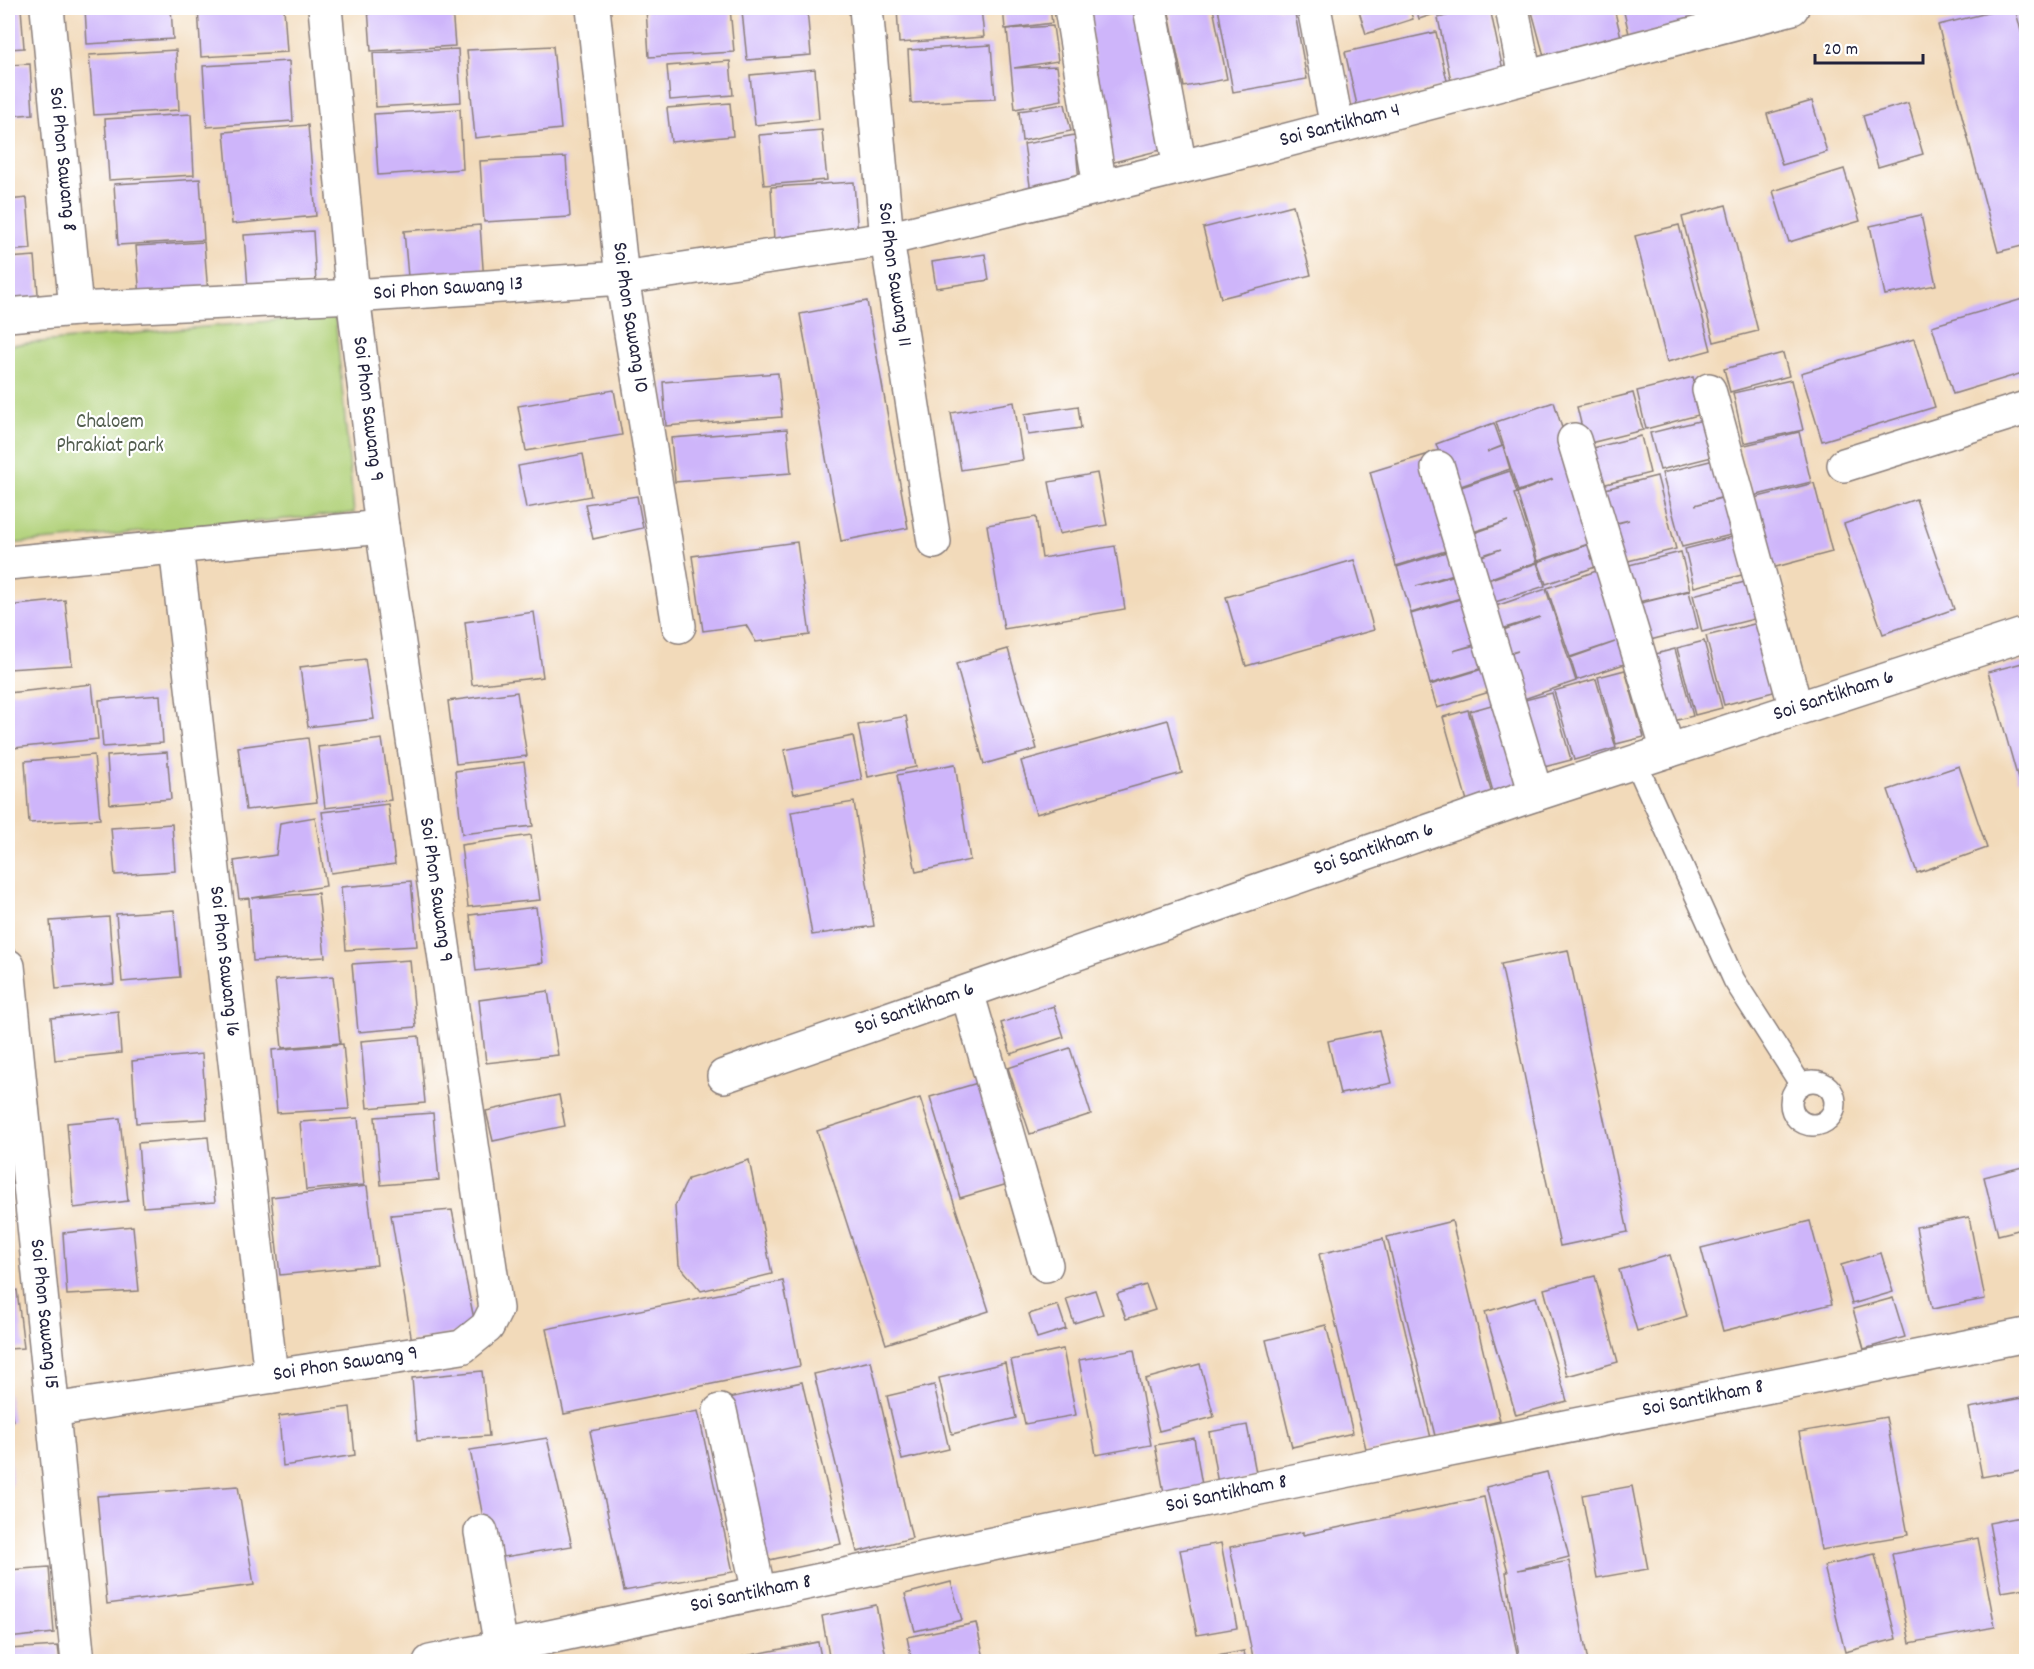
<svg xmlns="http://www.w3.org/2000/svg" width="2034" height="1669" viewBox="0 0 2034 1669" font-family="Dekko,sans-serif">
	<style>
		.green { fill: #b1d179; stroke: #6a7a5a; stroke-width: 1.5 }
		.building { fill: #ceb5fa }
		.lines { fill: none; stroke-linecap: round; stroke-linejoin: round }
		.lane-casing { stroke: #8a7e7a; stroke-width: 24 }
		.street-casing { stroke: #8a7e7a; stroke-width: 36 }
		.lane { stroke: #fff; stroke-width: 21 }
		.street { stroke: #fff; stroke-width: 33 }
		.labels { text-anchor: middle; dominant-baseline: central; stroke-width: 4.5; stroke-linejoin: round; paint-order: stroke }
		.street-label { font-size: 21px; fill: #22223b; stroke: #fff }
		.park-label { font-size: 21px; fill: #545f51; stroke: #fff }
	</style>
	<rect width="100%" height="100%" fill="#fff"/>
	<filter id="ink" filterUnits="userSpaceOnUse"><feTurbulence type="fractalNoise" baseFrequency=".0167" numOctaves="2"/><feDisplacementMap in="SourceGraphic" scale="12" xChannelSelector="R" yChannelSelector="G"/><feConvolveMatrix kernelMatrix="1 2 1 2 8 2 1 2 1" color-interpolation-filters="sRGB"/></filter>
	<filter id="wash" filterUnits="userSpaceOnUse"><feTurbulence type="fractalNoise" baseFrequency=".008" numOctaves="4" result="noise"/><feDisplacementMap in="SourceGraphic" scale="24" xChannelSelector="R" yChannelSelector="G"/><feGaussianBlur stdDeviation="1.35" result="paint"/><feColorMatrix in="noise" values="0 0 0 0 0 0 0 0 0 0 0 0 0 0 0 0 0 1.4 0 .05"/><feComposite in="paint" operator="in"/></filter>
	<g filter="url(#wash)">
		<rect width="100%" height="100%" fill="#f2daba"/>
		<path class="green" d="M335,315L354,513L8,544V345Z"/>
		<g id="blocks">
			<g class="building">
				<path d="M8,8H21L24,48L8,49Z"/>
				<path d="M85,8H171L173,39L87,44Z"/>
				<path d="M198,8H284L287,52L201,57Z"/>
				<path d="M368,8H452L455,46L371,51Z"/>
				<path d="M646,8H730L734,52L649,57Z"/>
				<path d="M777,8H807L811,55L747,60L742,11Z"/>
				<path d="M897,8H981L984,37L899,43Z"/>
				<path d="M1003,8H1050L1052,23L1005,29Z"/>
				<path d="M1087,8H1137L1161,150L1110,163Z"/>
				<path d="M1168,8H1213L1227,79L1184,87Z"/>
				<path d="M1218,8H1294L1307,79L1233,92Z"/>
				<path d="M1358,8H1409L1413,19L1366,34Z"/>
				<path d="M1416,8H1453L1419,19Z"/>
				<path d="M1475,8H1490L1504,75L1452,86L1438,18Z"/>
				<path d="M1531,8H1614L1622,41L1545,60Z"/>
				<path d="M1623,8H1694L1698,22L1630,38Z"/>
				<path d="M2008,8H2015L2026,50V245L1998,252L1938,25Z"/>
				<path d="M1053,26L1058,61L1014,68L1057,66L1062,100L1015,109L1007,29Z"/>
				<path d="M1436,32L1448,85L1357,105L1345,52Z"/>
				<path d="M991,45L995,99L911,103L908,50Z"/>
				<path d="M553,46L561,129L475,138L467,50Z"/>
				<path d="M458,49L461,102L376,107L373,53Z"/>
				<path d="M176,50L179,110L94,115L89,55Z"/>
				<path d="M289,61L293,121L207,127L203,66Z"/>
				<path d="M730,61L733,95L670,100L667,66Z"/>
				<path d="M30,64L33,114L8,116V65Z"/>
				<path d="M815,69L819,119L755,125L750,75Z"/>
				<path d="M1812,101L1827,152L1782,165L1767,114Z"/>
				<path d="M730,103L733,136L671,142L667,108Z"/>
				<path d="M1908,103L1923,154L1878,167L1863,116Z"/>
				<path d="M1065,104L1071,131L1022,141L1019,111Z"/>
				<path d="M460,109L463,169L378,175L374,114Z"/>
				<path d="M191,114L194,175L109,180L105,119Z"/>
				<path d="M308,125L316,216L232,224L224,132Z"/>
				<path d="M822,130L827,180L764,185L759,135Z"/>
				<path d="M1075,135L1079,182L1031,192L1024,144Z"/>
				<path d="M566,157L570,217L484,222L480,161Z"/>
				<path d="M1844,169L1860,221L1789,242L1773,191Z"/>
				<path d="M200,179L204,240L118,245L114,184Z"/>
				<path d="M854,182L858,236L774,241L771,187Z"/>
				<path d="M27,198L31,249L8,251V200Z"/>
				<path d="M1293,205L1311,275L1221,298L1203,228Z"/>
				<path d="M1726,205L1758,331L1714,342L1682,217Z"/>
				<path d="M1921,215L1936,285L1885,295L1870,226Z"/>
				<path d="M480,225L484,282L409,288L404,231Z"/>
				<path d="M1679,225L1711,350L1667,362L1635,236Z"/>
				<path d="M313,231L316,283L248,288L244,235Z"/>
				<path d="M204,242L208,294L140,298L136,246Z"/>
				<path d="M985,254L989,280L936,288L932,262Z"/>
				<path d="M35,256L39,306L8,309V258Z"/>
				<path d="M2026,298V372L1953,394L1932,326Z"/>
				<path d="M867,301L908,528L841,541L800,314Z"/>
				<path d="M1914,339L1935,407L1822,441L1801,373Z"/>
				<path d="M1783,353L1789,376L1730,392L1724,369Z"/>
				<path d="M778,373L782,417L666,426L663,382Z"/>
				<path d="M1693,377L1702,414L1646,429L1637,391Z"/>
				<path d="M1791,380L1803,430L1744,443L1733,393Z"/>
				<path d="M614,390L622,435L526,451L518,406Z"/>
				<path d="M1633,393L1643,430L1586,444L1577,407Z"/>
				<path d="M1014,402L1023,460L961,470L951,413Z"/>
				<path d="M1554,402L1597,541L1538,561L1517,493L1553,479L1518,491L1496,422Z"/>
				<path d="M1078,406L1081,428L1028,435L1025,414Z"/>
				<path d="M1707,419L1716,456L1660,470L1650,433Z"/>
				<path d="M1494,423L1502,446L1487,452L1503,446L1510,469L1452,489L1436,444Z"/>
				<path d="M787,429L791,473L675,482L671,438Z"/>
				<path d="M1799,432L1811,482L1753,496L1741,446Z"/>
				<path d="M1641,436L1650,473L1594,487L1585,450Z"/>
				<path d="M583,454L591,496L526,508L518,466Z"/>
				<path d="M1429,454L1455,548L1396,566L1370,472Z"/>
				<path d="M1718,459L1727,496L1695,505L1729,496L1739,533L1682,547L1662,473Z"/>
				<path d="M1510,471L1517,493L1514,494L1537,562L1479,582L1471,560L1501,549L1471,559L1463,537L1508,521L1463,535L1452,490Z"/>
				<path d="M1097,473L1107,525L1059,534L1049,482Z"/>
				<path d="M1657,476L1676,549L1620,563L1611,525L1629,520L1612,524L1601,490Z"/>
				<path d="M1814,483L1832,552L1772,568L1754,498Z"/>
				<path d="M637,496L643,528L593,539L585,504Z"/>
				<path d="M1916,499L1954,609L1883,634L1844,524Z"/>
				<path d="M1036,517L1042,558L1115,546L1125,609L1004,629L987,525Z"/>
				<path d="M1740,535L1750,573L1694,587L1685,549Z"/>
				<path d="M797,542L810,635L756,642L746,625L703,631L692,556Z"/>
				<path d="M1596,542L1604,564L1546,584L1538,562Z"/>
				<path d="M1456,549L1463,571L1416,586L1463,573L1470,595L1411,613L1397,567Z"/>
				<path d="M1681,552L1690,590L1634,603L1625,566Z"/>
				<path d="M1354,560L1374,630L1246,666L1226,597Z"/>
				<path d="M1537,563L1545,586L1486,605L1479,583Z"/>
				<path d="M1605,568L1636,660L1577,680L1570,658L1615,642L1570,657L1547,588Z"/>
				<path d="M1749,581L1758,618L1702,632L1693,595Z"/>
				<path d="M1546,589L1576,681L1518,701L1503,656L1518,651L1502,655L1495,633L1540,617L1495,631L1487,609Z"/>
				<path d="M1689,591L1698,628L1642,642L1633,605Z"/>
				<path d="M1470,596L1484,642L1453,651L1483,643L1489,666L1430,684L1411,614Z"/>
				<path d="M65,600L72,665L8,669V606Z"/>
				<path d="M534,612L543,677L472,685L465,622Z"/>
				<path d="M1762,622L1781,690L1724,705L1706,636Z"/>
				<path d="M1704,641L1722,708L1695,715L1677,648Z"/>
				<path d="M1008,649L1037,749L984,764L956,664Z"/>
				<path d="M1675,649L1693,716L1666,723L1648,656Z"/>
				<path d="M365,659L374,719L308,727L300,667Z"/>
				<path d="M2026,662V777L2018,779L1988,672Z"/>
				<path d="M1489,667L1496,690L1437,708L1430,685Z"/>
				<path d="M1625,670L1644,737L1616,744L1598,677Z"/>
				<path d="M1596,679L1616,748L1574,760L1554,691Z"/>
				<path d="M92,684L98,739L14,748L8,693Z"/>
				<path d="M517,692L527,756L456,764L448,701Z"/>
				<path d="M1552,693L1571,760L1544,767L1525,700Z"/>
				<path d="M160,695L163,743L103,747L99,700Z"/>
				<path d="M1495,704L1519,788L1494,795L1470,711Z"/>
				<path d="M1468,710L1492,794L1467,801L1443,717Z"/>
				<path d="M906,716L916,767L868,777L858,725Z"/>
				<path d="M1168,720L1182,773L1036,814L1021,761Z"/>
				<path d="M853,736L862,780L794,794L784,750Z"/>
				<path d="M308,738L317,802L246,810L238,747Z"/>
				<path d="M382,739L391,800L325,808L318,747Z"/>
				<path d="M167,752L171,799L110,804L107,756Z"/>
				<path d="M94,755L100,819L29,823L25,761Z"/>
				<path d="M524,762L533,826L462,834L455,771Z"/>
				<path d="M955,764L970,860L916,872L897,775Z"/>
				<path d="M1959,766L1987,848L1917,873L1888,790Z"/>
				<path d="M854,802L874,926L812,935L791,812Z"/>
				<path d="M388,804L395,864L331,873L322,812Z"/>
				<path d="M315,817L326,886L252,898L318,893L325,957L253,961L249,898L239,899L234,861L276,855L280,823Z"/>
				<path d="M172,824L175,871L115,875L111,828Z"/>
				<path d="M531,835L540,900L468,907L461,845Z"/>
				<path d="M411,881L417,946L346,950L341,887Z"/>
				<path d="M536,907L543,963L476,971L470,915Z"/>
				<path d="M174,910L180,977L122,982L116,914Z"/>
				<path d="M109,917L114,984L56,989L50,921Z"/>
				<path d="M1568,950L1628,1232L1560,1246L1501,964Z"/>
				<path d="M410,960L416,1027L358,1032L352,964Z"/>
				<path d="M333,976L340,1043L282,1048L275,980Z"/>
				<path d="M548,991L558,1055L486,1063L479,1000Z"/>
				<path d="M1054,1006L1064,1037L1011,1054L1001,1023Z"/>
				<path d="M118,1011L121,1053L55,1060L51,1018Z"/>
				<path d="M1379,1030L1392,1083L1340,1094L1328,1041Z"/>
				<path d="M419,1036L425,1103L367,1108L361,1041Z"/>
				<path d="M343,1044L349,1109L277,1113L272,1050Z"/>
				<path d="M1070,1048L1091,1114L1030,1134L1008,1068Z"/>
				<path d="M202,1054L207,1119L136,1123L132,1061Z"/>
				<path d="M981,1082L1011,1183L960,1198L930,1097Z"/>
				<path d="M559,1095L565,1126L493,1141L486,1111Z"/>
				<path d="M920,1098L989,1311L886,1344L817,1131Z"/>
				<path d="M433,1113L439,1180L381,1185L375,1117Z"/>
				<path d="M120,1118L128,1201L74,1208L67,1123Z"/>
				<path d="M358,1118L364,1185L306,1190L300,1122Z"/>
				<path d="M208,1137L215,1202L143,1207L138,1143Z"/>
				<path d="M749,1160L772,1274L701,1291L679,1265L675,1206L688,1179Z"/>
				<path d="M2026,1166V1228L1998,1235L1984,1177Z"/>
				<path d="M367,1186L377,1265L280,1275L271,1197Z"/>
				<path d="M452,1210L476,1329L412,1342L391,1215Z"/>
				<path d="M1969,1217L1985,1299L1932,1309L1916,1227Z"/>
				<path d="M1452,1221L1500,1421L1435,1436L1387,1237Z"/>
				<path d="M1810,1221L1832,1304L1723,1331L1701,1248Z"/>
				<path d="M133,1226L139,1291L67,1295L63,1233Z"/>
				<path d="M1383,1239L1431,1438L1367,1453L1319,1254Z"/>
				<path d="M1881,1253L1893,1292L1852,1304L1841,1265Z"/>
				<path d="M1670,1255L1687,1316L1637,1331L1619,1270Z"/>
				<path d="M1595,1276L1618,1362L1567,1376L1544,1289Z"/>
				<path d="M783,1281L800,1366L564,1414L546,1329Z"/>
				<path d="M1146,1285L1155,1310L1126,1319L1117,1294Z"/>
				<path d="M17,1290L24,1348L8,1349V1291Z"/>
				<path d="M1095,1290L1103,1314L1074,1323L1066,1299Z"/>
				<path d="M1536,1297L1567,1401L1516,1415L1485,1312Z"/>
				<path d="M1893,1298L1905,1337L1864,1349L1853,1309Z"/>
				<path d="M1058,1305L1066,1329L1037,1338L1029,1314Z"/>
				<path d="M1326,1325L1353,1433L1292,1447L1266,1340Z"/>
				<path d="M1063,1349L1076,1415L1025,1424L1011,1360Z"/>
				<path d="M1134,1350L1151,1445L1096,1455L1079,1360Z"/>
				<path d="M871,1361L912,1538L857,1552L814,1374Z"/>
				<path d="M1005,1363L1016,1418L952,1434L939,1378Z"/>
				<path d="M1200,1364L1214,1417L1159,1431L1145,1379Z"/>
				<path d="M482,1371L489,1436L417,1441L412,1378Z"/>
				<path d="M802,1382L841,1544L765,1561L729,1398Z"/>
				<path d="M934,1385L949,1449L902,1460L887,1396Z"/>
				<path d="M8,1391L13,1422L8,1423Z"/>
				<path d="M2022,1398L2026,1424V1469L1982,1477L1969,1408Z"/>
				<path d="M350,1407L355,1455L283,1466L279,1416Z"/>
				<path d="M698,1411L733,1572L624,1591L590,1431Z"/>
				<path d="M1886,1417L1908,1535L1821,1550L1799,1432Z"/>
				<path d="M1247,1425L1257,1478L1218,1484L1209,1432Z"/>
				<path d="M8,1437H9L12,1486H8Z"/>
				<path d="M547,1438L572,1546L491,1559L470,1450Z"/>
				<path d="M1194,1438L1203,1491L1165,1498L1155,1445Z"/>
				<path d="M1547,1472L1569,1557L1518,1570L1569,1561L1588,1662H1520L1506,1572H1508L1486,1487Z"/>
				<path d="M238,1486L254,1585L107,1604L97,1496Z"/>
				<path d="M1632,1486L1648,1569L1597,1578L1582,1495Z"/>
				<path d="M1484,1497L1519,1662H1254L1230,1547L1303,1532V1535Z"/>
				<path d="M2026,1516V1588L2002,1592L1989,1523Z"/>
				<path d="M1978,1538L1995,1627L1910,1643L1892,1554Z"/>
				<path d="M1221,1543L1237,1628L1197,1635L1180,1550Z"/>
				<path d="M1875,1554L1896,1639L1845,1652L1824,1566Z"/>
				<path d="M49,1567L54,1633L8,1638V1570Z"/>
				<path d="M951,1582L962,1620L915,1631L905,1594Z"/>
				<path d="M876,1605L887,1662H830L822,1616Z"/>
				<path d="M976,1623L985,1662H912L907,1637Z"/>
				<path d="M818,1642L822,1662H724V1660Z"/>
				<path d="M58,1646L60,1662H8V1649Z"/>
				<path d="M1244,1651L1246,1662H1196V1660Z"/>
			</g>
		</g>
	</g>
	<g filter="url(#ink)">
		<use href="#blocks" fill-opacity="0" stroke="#8a7e7a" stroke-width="1.5"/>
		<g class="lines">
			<defs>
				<g id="lane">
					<path d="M1635,761L1734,980L1801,1085"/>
					<circle cx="1813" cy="1103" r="22"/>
				</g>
				<g id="street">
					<path id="s1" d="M47,8L76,309"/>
					<path id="s2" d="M593,8L622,278L679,626"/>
					<path id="s3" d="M866,8L887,239L934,542"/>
					<path d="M1071,8L1100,187"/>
					<path d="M1150,8L1180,167"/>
					<path d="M1314,8L1337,127"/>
					<path d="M1512,8L1525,78"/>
					<path id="s4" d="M8,315L76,309L353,296L622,278L887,239L1234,154L1792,8"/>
					<path d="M1709,390L1796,709"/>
					<path d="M1574,440L1668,751"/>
					<path d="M1844,465L2026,408"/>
					<path d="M1438,468L1536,794"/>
					<path id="s5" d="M176,547L271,1376"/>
					<path d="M8,563L382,527"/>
					<path id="s6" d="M8,966L78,1662"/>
					<path d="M967,992L1046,1265"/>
					<path id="s7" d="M724,1076L1521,799L2026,634"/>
					<path id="s8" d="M53,1410L462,1347L487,1327L496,1309L382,527L353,296L325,8"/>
					<path d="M720,1411L759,1593"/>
					<path d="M481,1532L501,1647"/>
					<path id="s9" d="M430,1662L1274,1485L2026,1335"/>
				</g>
			</defs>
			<use href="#lane" class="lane-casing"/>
			<use href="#street" class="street-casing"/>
			<use href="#lane" class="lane"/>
			<use href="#street" class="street"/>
		</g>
	</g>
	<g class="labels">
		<g class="street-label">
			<text stroke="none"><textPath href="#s4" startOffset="1350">Soi Santikham 4</textPath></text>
			<text stroke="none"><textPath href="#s1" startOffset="152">Soi Phon Sawang 8</textPath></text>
			<text stroke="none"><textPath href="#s3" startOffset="268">Soi Phon Sawang 11</textPath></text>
			<text stroke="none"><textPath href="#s4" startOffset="441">Soi Phon Sawang 13</textPath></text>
			<text stroke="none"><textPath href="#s2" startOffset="312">Soi Phon Sawang 10</textPath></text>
			<text transform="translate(367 409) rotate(83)">Soi Phon Sawang 9</text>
			<text stroke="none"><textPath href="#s7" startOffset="1173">Soi Santikham 6</textPath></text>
			<text stroke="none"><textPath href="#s7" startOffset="688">Soi Santikham 6</textPath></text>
			<text transform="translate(435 890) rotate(82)">Soi Phon Sawang 9</text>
			<text stroke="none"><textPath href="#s5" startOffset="417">Soi Phon Sawang 16</textPath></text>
			<text stroke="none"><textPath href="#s7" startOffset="202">Soi Santikham 6</textPath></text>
			<text stroke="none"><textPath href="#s6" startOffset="350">Soi Phon Sawang 15</textPath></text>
			<text stroke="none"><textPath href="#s8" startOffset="296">Soi Phon Sawang 9</textPath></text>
			<text stroke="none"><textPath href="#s9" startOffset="1300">Soi Santikham 8</textPath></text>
			<text stroke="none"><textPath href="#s9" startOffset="814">Soi Santikham 8</textPath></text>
			<text stroke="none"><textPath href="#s9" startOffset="328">Soi Santikham 8</textPath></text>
		</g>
		<g class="park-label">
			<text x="110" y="423">Chaloem<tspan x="110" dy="24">Phrakiat park</tspan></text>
		</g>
	</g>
	<rect width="2034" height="1669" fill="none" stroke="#fff" stroke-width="30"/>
	<path d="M1815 54v9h108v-9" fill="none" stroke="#22223b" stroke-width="3"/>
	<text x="1824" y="54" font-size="18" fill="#22223b" stroke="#ffffff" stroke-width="4.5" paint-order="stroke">20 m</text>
</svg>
